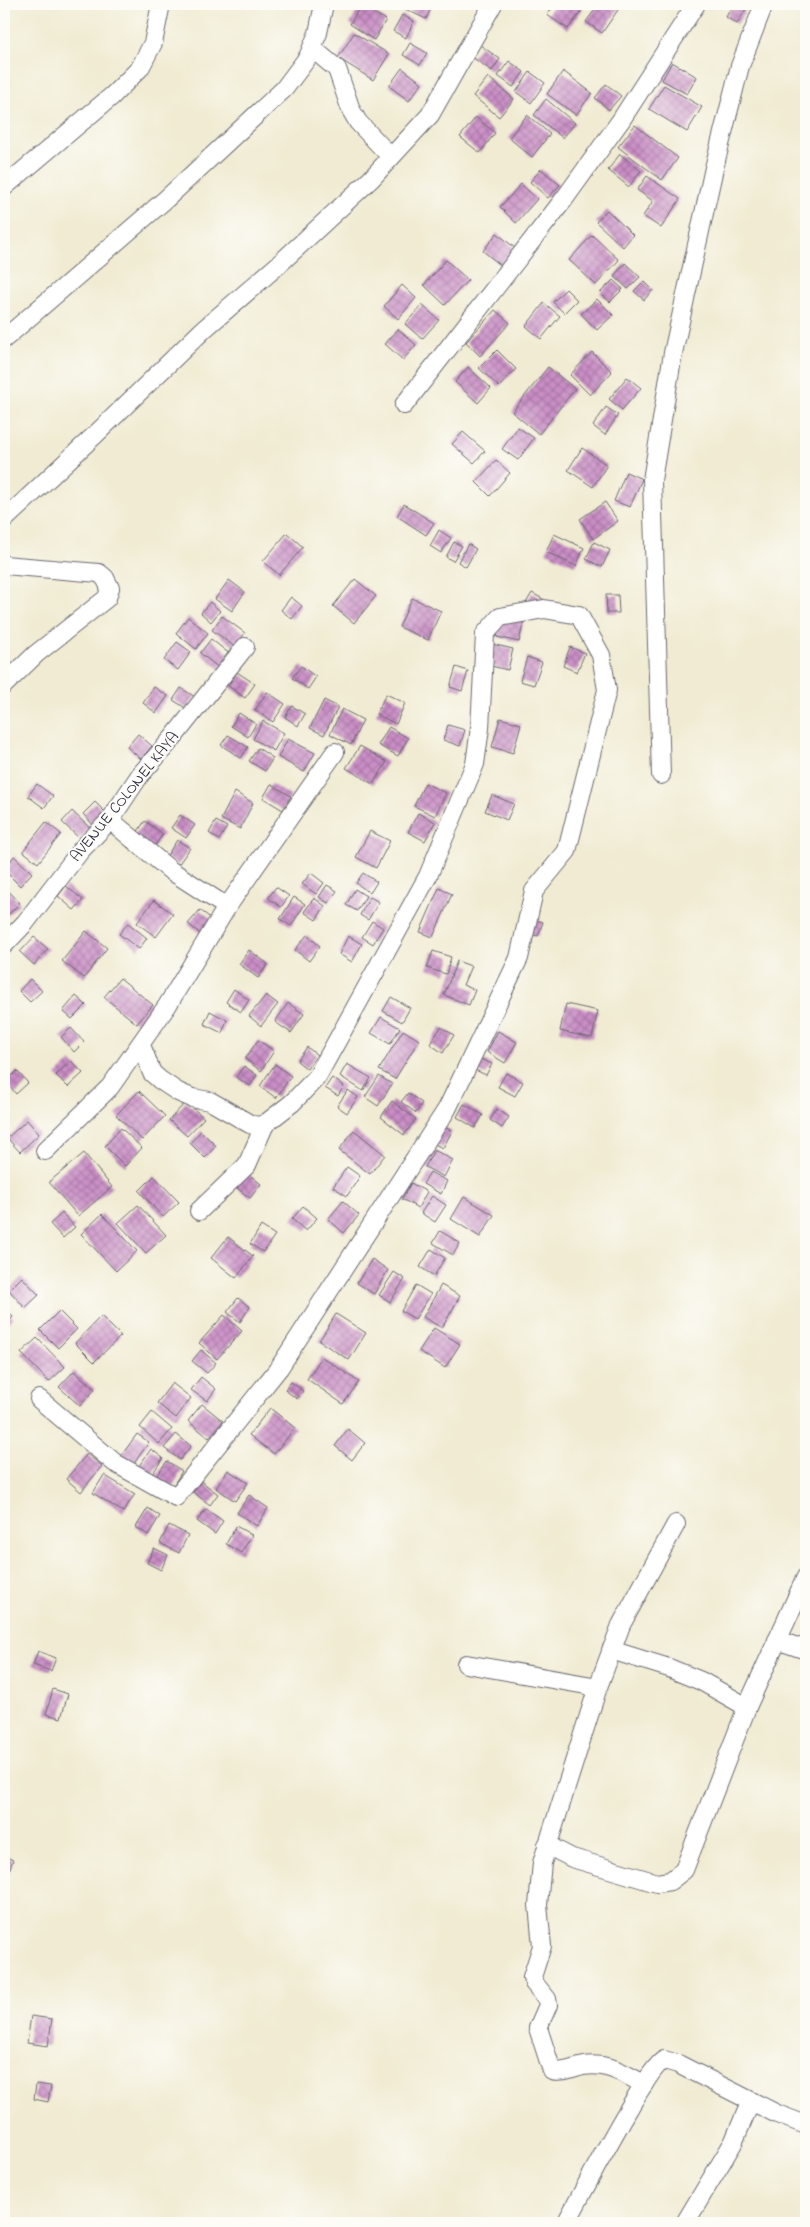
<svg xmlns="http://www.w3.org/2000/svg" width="810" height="2227" viewBox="0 0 810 2227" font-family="'Indie Flower',sans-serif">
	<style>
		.building { fill: url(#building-cross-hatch) }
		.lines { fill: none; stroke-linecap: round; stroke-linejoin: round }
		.street-casing { stroke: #6a6870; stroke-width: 20 }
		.street { stroke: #fff; stroke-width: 18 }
		.labels { text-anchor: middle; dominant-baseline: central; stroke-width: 4; stroke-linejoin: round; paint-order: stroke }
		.street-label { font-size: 16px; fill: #22223b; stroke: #fdfcf7 }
	</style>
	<defs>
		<pattern id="building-cross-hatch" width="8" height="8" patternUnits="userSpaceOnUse" patternTransform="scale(1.25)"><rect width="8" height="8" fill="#ca8ec6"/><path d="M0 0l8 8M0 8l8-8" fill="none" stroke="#a474a2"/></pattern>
	</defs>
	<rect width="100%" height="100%" fill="#fdfcf7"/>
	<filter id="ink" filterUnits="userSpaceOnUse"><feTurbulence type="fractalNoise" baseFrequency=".02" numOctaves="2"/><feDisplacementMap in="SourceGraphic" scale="10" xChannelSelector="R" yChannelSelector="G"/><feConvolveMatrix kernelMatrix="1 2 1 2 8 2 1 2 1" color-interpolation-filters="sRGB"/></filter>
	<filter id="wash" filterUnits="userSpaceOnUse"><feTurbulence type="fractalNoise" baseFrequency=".0096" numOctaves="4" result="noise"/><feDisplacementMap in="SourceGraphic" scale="20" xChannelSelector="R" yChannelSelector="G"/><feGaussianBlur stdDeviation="1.12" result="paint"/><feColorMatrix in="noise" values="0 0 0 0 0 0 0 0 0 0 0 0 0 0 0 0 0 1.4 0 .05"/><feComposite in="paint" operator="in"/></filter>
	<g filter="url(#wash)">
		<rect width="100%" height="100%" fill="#f0ebd2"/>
		<g id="blocks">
			<g class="building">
				<path d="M407,4H433L426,19L405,9Z"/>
				<path d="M555,4H576L583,9L568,29L547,15Z"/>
				<path d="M599,4H622L602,33L586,22Z"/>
				<path d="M733,4H749L737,24L726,17Z"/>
				<path d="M361,5L386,20L374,40L350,24Z"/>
				<path d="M402,15L414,21L406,38L393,31Z"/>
				<path d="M354,33L389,54L373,80L338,58Z"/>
				<path d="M410,43L427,53L420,65L403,55Z"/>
				<path d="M480,45L500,59L492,71L472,57Z"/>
				<path d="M509,61L524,72L513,87L498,76Z"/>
				<path d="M672,62L697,77L687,94L662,80Z"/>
				<path d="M402,68L422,83L409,101L389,86Z"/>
				<path d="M563,71L592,93L576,115L547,94Z"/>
				<path d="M530,72L545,83L531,103L516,92Z"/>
				<path d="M488,77L514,99L499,117L473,96Z"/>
				<path d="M606,84L621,96L609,110L595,98Z"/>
				<path d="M664,85L702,107L687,132L649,109Z"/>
				<path d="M546,99L575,123L563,138L534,115Z"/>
				<path d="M527,115L550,134L532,157L509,138Z"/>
				<path d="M476,117L495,133L480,153L460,137Z"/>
				<path d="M635,125L678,158L662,180L618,147Z"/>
				<path d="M620,154L641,171L629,187L608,170Z"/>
				<path d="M541,169L560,185L548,198L530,182Z"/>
				<path d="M647,176L680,199L661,228L643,216L653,201L637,190Z"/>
				<path d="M521,184L537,199L516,223L500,207Z"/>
				<path d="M607,210L633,235L623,247L596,222Z"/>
				<path d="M497,233L516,249L503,267L483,251Z"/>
				<path d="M592,235L619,260L596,285L569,260Z"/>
				<path d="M446,260L468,280L445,305L424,285Z"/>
				<path d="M625,263L640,277L628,289L614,276Z"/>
				<path d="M613,280L623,289L610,302L600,293Z"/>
				<path d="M644,281L653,290L644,300L634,291Z"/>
				<path d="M402,285L416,298L398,319L384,306Z"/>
				<path d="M566,289L577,300L564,313L553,302Z"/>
				<path d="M597,299L613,315L597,330L581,314Z"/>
				<path d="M544,303L560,316L541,339L526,326Z"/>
				<path d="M422,305L439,320L422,339L405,324Z"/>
				<path d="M495,310L510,323L480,356L466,342Z"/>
				<path d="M398,329L416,345L403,360L385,344Z"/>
				<path d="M497,350L516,369L499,387L479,368Z"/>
				<path d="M592,352L612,372L590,395L570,375Z"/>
				<path d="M468,367L491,388L478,403L455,382Z"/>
				<path d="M548,367L575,389L539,434L512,412Z"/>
				<path d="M627,377L641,388L622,410L609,399Z"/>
				<path d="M606,407L618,415L605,435L593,426Z"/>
				<path d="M518,427L534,438L518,460L502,449Z"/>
				<path d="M463,432L485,451L474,463L452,444Z"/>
				<path d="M582,448L607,465L593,487L568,470Z"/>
				<path d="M496,460L510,473L490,496L476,482Z"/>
				<path d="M626,472L642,479L630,507L614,501Z"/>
				<path d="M605,502L618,521L593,539L580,519Z"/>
				<path d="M404,504L434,523L426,535L397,516Z"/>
				<path d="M439,530L451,538L441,553L430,546Z"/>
				<path d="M287,533L303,547L279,575L263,561Z"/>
				<path d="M554,534L584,548L576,566L546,552Z"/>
				<path d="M454,542L462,546L453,561L446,557Z"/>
				<path d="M594,542L610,550L602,567L586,559Z"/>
				<path d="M468,544L476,549L466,567L458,562Z"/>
				<path d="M355,579L376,596L354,623L333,606Z"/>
				<path d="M229,580L245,592L232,611L215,599Z"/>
				<path d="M532,593L552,604L546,615L526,603Z"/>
				<path d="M606,595H618L619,613H607Z"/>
				<path d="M291,597L302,606L292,619L281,610Z"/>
				<path d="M412,598L441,611L428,640L399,627Z"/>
				<path d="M210,602L220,611L211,622L201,613Z"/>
				<path d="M502,615L524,620L519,642L497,637Z"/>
				<path d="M222,616L245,633L235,647L212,630Z"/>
				<path d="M188,617L208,633L196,649L176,633Z"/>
				<path d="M211,639L231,655L220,669L200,653Z"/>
				<path d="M177,642L191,652L178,670L164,660Z"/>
				<path d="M492,644L513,649L508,670L487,665Z"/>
				<path d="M570,647L585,653L577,672L563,666Z"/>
				<path d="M527,657L542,662L534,685L520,681Z"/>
				<path d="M301,666L316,677L308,689L292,678Z"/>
				<path d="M456,667L468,671L462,691L450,687Z"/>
				<path d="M237,672L255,684L245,698L228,686Z"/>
				<path d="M154,687L168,696L156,713L143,703Z"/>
				<path d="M181,688L195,697L187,709L173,700Z"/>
				<path d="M267,692L285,704L273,722L255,710Z"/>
				<path d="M386,694L405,703L396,724L376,714Z"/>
				<path d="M324,700L338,707L324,735L310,728Z"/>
				<path d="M292,706L305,714L298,726L285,717Z"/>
				<path d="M342,709L363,720L351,745L330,734Z"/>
				<path d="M239,713L256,724L248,737L231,726Z"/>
				<path d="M500,718L521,724L513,753L492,747Z"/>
				<path d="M263,721L284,733L274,751L253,739Z"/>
				<path d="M448,725L465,730L460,746L443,740Z"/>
				<path d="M389,727L408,738L398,756L378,745Z"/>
				<path d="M138,734L152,746L141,759L127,747Z"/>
				<path d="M228,735L248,747L241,758L221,745Z"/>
				<path d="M288,739L315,753L304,772L278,757Z"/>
				<path d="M360,746L387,762L373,784L346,768Z"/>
				<path d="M258,748L273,758L265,771L249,761Z"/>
				<path d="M425,783L446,793L435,816L414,806Z"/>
				<path d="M37,784L53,796L44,808L28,796Z"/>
				<path d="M271,784L291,796L283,810L263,798Z"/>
				<path d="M235,792L253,803L240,829L221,819Z"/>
				<path d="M492,795L514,804L507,820L485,811Z"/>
				<path d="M95,802L108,815L96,828L83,814Z"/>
				<path d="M72,811L90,828L80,839L62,822Z"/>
				<path d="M418,813L435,822L425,841L408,832Z"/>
				<path d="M180,815L195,825L186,838L171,828Z"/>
				<path d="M145,821L163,834L145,860L127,847Z"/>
				<path d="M216,821L227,827L219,840L209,833Z"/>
				<path d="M46,822L61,834L38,863L23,851Z"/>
				<path d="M370,831L390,841L376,868L356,857Z"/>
				<path d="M177,840L190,848L178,865L166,857Z"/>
				<path d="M14,856L32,873L20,886L4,870Z"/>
				<path d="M311,873L324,883L316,894L302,884Z"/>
				<path d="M363,873L377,882L370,893L356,883Z"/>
				<path d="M327,885L337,891L328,903L319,897Z"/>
				<path d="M4,886L20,903L4,919Z"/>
				<path d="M66,886L83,900L74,910L58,896Z"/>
				<path d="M276,887L289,896L281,907L268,898Z"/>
				<path d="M439,888L452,894L433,937L420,932Z"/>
				<path d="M355,889L366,896L357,911L346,905Z"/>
				<path d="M294,897L305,904L291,926L280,919Z"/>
				<path d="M370,897L379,902L368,920L360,915Z"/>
				<path d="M314,898L325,906L316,920L304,912Z"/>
				<path d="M154,900L173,914L156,937L137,923Z"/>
				<path d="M200,910L213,920L202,935L188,924Z"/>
				<path d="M533,919L543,922L538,936L529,934Z"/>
				<path d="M372,921L383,928L373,944L362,937Z"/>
				<path d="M128,923L147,938L139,949L119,934Z"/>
				<path d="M86,931L107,948L84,978L62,961Z"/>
				<path d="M307,935L320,946L309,961L295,950Z"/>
				<path d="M348,936L362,944L352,962L339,954Z"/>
				<path d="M34,937L48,949L34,965L20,952Z"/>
				<path d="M249,950L268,964L258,978L239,964Z"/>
				<path d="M433,951L451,957L446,974L427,968Z"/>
				<path d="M457,961L471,966L463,985L475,990L469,1005L444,995Z"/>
				<path d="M120,978L153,1005L137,1024L104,997Z"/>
				<path d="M30,979L42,991L30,1002L19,991Z"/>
				<path d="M234,989L249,1000L241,1012L226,1002Z"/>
				<path d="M266,995L278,1004L261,1026L249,1016Z"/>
				<path d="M76,996L86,1005L72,1019L63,1011Z"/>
				<path d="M391,997L410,1008L402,1022L383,1011Z"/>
				<path d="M288,1003L304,1014L291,1033L275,1022Z"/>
				<path d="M566,1004L598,1011L592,1038L560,1031Z"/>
				<path d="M210,1011L227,1020L222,1033L204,1024Z"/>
				<path d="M381,1017L400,1028L390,1044L371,1033Z"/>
				<path d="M441,1027L454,1035L443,1053L430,1044Z"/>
				<path d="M71,1028L84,1042L74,1052L61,1037Z"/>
				<path d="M403,1030L419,1040L395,1079L379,1070Z"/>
				<path d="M498,1031L517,1042L505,1063L487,1052Z"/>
				<path d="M258,1040L274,1051L261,1071L245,1059Z"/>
				<path d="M307,1047L317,1055L307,1069L297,1061Z"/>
				<path d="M479,1058L492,1064L486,1075L473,1069Z"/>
				<path d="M71,1061L83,1073L68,1087L56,1075Z"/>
				<path d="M275,1064L291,1076L276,1098L260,1086Z"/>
				<path d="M347,1064L371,1078L363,1091L340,1076Z"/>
				<path d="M244,1066L257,1075L250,1086L236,1077Z"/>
				<path d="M17,1071L28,1083L16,1094L6,1082Z"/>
				<path d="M506,1073L523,1082L515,1096L498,1087Z"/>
				<path d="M379,1076L392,1084L378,1106L365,1097Z"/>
				<path d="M332,1078L344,1086L338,1096L325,1088Z"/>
				<path d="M348,1090L358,1097L347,1113L337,1106Z"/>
				<path d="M139,1091L165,1116L142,1140L116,1115Z"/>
				<path d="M408,1093L422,1103L416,1113L401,1102Z"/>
				<path d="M392,1101L416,1119L404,1135L381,1117Z"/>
				<path d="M186,1102L204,1118L187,1136L169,1120Z"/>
				<path d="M464,1104L483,1115L475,1128L457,1117Z"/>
				<path d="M497,1109L509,1117L502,1128L490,1120Z"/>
				<path d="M27,1120L39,1134L20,1152L7,1138Z"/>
				<path d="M441,1125L452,1131L443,1148L432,1143Z"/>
				<path d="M121,1128L142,1148L125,1166L105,1146Z"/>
				<path d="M354,1130L385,1155L370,1174L339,1150Z"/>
				<path d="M201,1131L216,1146L205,1158L190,1143Z"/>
				<path d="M434,1150L453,1160L444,1177L425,1167Z"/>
				<path d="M84,1153L112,1187L78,1216L49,1182Z"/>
				<path d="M347,1167L360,1176L347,1196L333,1187Z"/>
				<path d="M243,1170L261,1184L250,1198L233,1185Z"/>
				<path d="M430,1172L447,1181L441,1194L423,1184Z"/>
				<path d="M154,1176L179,1202L163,1217L139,1191Z"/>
				<path d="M411,1183L427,1192L418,1208L402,1199Z"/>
				<path d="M432,1196L446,1205L435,1222L421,1213Z"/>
				<path d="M464,1197L494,1215L480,1237L451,1219Z"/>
				<path d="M343,1201L359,1215L344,1233L328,1219Z"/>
				<path d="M138,1205L166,1235L146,1253L118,1223Z"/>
				<path d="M303,1206L317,1218L306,1231L292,1219Z"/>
				<path d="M62,1213L75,1227L63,1238L50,1224Z"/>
				<path d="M102,1214L137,1251L116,1271L81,1234Z"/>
				<path d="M261,1226L275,1235L263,1252L250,1244Z"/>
				<path d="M440,1231L460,1243L453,1255L433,1243Z"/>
				<path d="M228,1237L253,1256L236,1278L211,1258Z"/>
				<path d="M431,1249L445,1258L434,1276L420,1267Z"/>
				<path d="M372,1259L388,1270L374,1294L357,1283Z"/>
				<path d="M394,1272L405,1279L390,1302L379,1295Z"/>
				<path d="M22,1277L39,1295L25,1308L9,1290Z"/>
				<path d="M416,1285L431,1294L415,1319L401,1311Z"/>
				<path d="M441,1285L460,1296L442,1328L423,1317Z"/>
				<path d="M238,1298L250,1307L240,1322L227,1312Z"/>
				<path d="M4,1307L13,1317L4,1326Z"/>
				<path d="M59,1311L77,1329L58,1348L40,1330Z"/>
				<path d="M336,1314L366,1333L349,1360L319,1341Z"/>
				<path d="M224,1315L242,1331L217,1359L199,1343Z"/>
				<path d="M101,1316L121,1336L94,1362L75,1343Z"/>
				<path d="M434,1328L460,1344L445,1368L419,1351Z"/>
				<path d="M37,1338L65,1367L49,1382L21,1353Z"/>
				<path d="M201,1350L216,1363L207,1373L192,1361Z"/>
				<path d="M322,1357L359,1382L343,1404L307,1379Z"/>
				<path d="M74,1371L95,1389L80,1406L59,1387Z"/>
				<path d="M201,1377L216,1389L207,1401L191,1390Z"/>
				<path d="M291,1382L303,1391L297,1399L285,1390Z"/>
				<path d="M172,1383L191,1398L176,1418L157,1403Z"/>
				<path d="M202,1404L223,1421L209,1438L188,1421Z"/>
				<path d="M270,1408L295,1428L274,1454L249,1435Z"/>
				<path d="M152,1412L172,1429L159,1444L140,1427Z"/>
				<path d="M348,1429L365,1443L352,1460L335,1446Z"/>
				<path d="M137,1434L149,1442L133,1465L121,1456Z"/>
				<path d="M176,1434L191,1446L180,1460L164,1448Z"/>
				<path d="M151,1449L163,1458L149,1479L136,1470Z"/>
				<path d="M87,1454L102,1466L81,1492L66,1479Z"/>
				<path d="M167,1461L182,1471L171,1489L155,1478Z"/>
				<path d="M228,1470L248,1483L235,1501L216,1488Z"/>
				<path d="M104,1475L135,1494L123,1512L93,1493Z"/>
				<path d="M201,1481L218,1494L210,1505L193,1492Z"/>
				<path d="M249,1495L268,1508L257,1526L237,1513Z"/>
				<path d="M148,1508L160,1516L148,1535L136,1527Z"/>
				<path d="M206,1509L223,1521L215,1534L197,1521Z"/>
				<path d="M169,1525L188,1535L179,1553L160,1543Z"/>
				<path d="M236,1526L252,1535L241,1553L226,1544Z"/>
				<path d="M154,1548L168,1555L161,1570L147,1563Z"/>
				<path d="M38,1651L56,1658L51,1671L33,1665Z"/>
				<path d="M53,1689L68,1694L61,1718L46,1714Z"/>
				<path d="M4,1856L13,1860L6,1879L4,1878Z"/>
				<path d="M31,2016L52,2019L48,2046L27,2043Z"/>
				<path d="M36,2084L51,2086L48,2102L34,2099Z"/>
			</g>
		</g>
	</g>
	<g filter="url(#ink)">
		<use href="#blocks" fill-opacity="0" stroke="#6a6870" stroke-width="1"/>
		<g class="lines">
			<defs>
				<g id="street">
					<path d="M312,48L337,69L351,110L358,122L391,157"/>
					<path d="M4,187L112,96L140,68L153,43L161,4"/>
					<path d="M4,339L166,199L284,89L308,57L318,33L324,4"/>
					<path d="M404,405L565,198L621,120L696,4"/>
					<path d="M4,520L96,434L203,330L277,266L371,179L430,115L493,4"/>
					<path d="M4,565L99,573L105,578L110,588L107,598L36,654L4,685"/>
					<path d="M661,775L652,480L673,353L714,168L740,66L764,4"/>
					<path d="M110,820L170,870L227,907"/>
					<path d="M4,945L25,923L81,850L110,820L140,775L172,739L245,647"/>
					<path d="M45,1151L110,1087L167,1006L227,907L335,752"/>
					<path d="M199,1211L247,1165L265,1124"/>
					<path d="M39,1399L115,1463L176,1497L279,1368L447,1109L519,958L534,891L567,851L607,690L601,655L579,615L544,609L500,617L485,634L480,728L475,764L428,876L317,1077L292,1103L265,1124L257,1126L250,1124L210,1101L192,1098L178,1092L160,1080L152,1073L141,1045"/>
					<path d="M777,1640L806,1650"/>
					<path d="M611,1650L669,1668L701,1681L747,1707"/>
					<path d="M466,1664L598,1687L542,1863L538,1905L542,1946L532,1977L534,1983L547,1999L548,2005L538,2028L552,2071C563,2074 573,2068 584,2066C607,2062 624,2074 644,2084"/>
					<path d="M598,1687L621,1625L676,1524"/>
					<path d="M547,1845L572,1858L657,1883L670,1881L684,1870L747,1707L806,1577"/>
					<path d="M566,2223C580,2198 647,2067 664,2060L678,2064L777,2114L806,2125"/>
					<path d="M685,2223L733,2143L751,2101"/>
				</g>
			</defs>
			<use href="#street" class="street-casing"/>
			<use href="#street" class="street"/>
		</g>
	</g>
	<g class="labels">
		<g class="street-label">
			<text transform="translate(125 797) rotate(-51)">AVENUE COLONEL KAYA</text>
		</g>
	</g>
	<rect width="810" height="2227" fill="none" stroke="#fdfcf7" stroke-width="20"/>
</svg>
